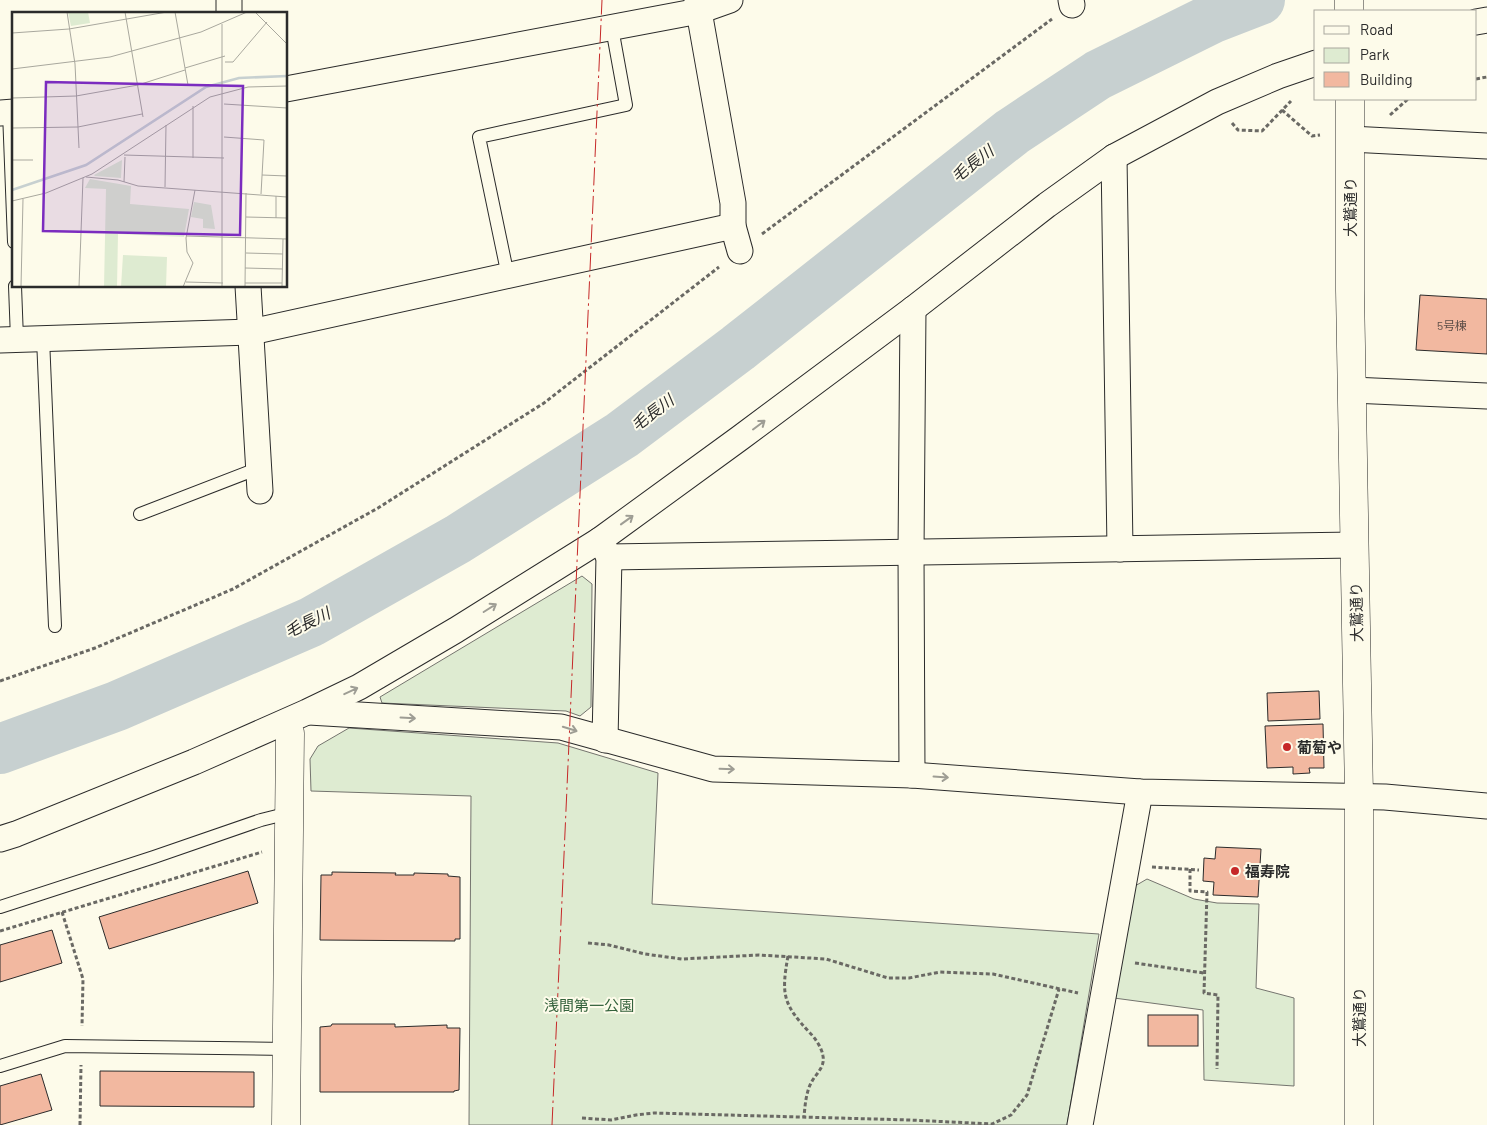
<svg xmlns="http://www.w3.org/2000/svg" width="1487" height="1125" viewBox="0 0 1487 1125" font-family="Barlow,'Noto Sans JP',sans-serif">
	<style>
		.green { fill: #deebd1; stroke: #74746e }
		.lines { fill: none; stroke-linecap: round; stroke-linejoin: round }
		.river { stroke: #c7d0d0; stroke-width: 50 }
		.building { fill: #f2b8a0; stroke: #2b2b2b }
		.lane-casing { stroke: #2b2b2b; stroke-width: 14 }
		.street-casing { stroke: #2b2b2b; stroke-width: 27 }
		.secondary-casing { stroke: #2b2b2b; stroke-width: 29 }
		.path { stroke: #6a6964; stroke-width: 3; stroke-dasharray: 4 2.5; stroke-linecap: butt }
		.lane { stroke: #fdfbea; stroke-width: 12 }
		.street { stroke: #fdfbea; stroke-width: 25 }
		.secondary { stroke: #fdfbea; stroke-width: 28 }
		.power { stroke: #c62828; stroke-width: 1; stroke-dasharray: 18 4 2.5 4; stroke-linecap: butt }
		.oneway { stroke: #9e9d94 }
		.poi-dot { fill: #c62828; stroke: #fdfbea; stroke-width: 2 }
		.labels { text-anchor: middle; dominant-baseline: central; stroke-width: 4; stroke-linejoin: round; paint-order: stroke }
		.number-label { font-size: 12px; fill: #5d4e48 }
		.street-label { font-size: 15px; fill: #2b2b2b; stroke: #fdfbea }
		.poi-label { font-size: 15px; font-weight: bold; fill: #2b2b2b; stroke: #fdfbea; text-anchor: start }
		.park-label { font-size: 15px; fill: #34623c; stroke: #fdfbea }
		.water-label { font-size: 16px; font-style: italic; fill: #2b2b2b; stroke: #fdfbea }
		.inset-river { fill: none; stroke: #c7d0d0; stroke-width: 2.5 }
		.inset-road { fill: none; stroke: #a9a89e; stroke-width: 1 }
		.view { fill: #7b2cbf; fill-opacity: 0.15; stroke: #7b2cbf; stroke-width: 2.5 }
		.inset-edge { fill: none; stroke: #2b2b2b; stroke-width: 2.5 }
	</style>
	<rect width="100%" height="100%" fill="#fdfbea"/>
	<g class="green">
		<path d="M582,576L592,584L591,707L580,716L566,711L382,703L380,697Z"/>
		<path d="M349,728L558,743L658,773L652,904L1099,934L1067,1125H469L471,796L311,791L310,759L318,746Z"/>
		<path d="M1147,879L1194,899L1217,903L1259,904L1256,988L1294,998V1086L1204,1080L1203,1010L1114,998L1135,886Z"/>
	</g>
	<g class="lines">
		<path class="river" d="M0,749L117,706L311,622L458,539L622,435L738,348L1012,132L1098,75L1211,19L1260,0"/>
	</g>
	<g class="building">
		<path d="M1420,295L1487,299V354L1416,350Z"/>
		<path d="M1319,691L1320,719L1268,721L1267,693Z"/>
		<path d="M1323,724L1324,768H1309L1310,773L1293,774V767L1267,768L1265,726Z"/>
		<path d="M1216,847L1261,849L1258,897L1213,895L1214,882L1203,881L1204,858L1215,859Z"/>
		<path d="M248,871L258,903L109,949L99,917Z"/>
		<path d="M332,872L396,873L395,875H414V873L448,874V876L460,877V939H455V941L320,940L321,875H332Z"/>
		<path d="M52,930L62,963L0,982V945Z"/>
		<rect x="1148" y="1015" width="50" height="31"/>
		<path d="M332,1024H395V1027L447,1025V1028H460L459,1090L454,1091V1092H320V1027L331,1026Z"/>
		<path d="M100,1071L254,1072V1107L100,1106Z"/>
		<path d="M41,1074L52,1110L0,1125V1086Z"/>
	</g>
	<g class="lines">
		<defs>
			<g id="lane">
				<path d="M9,112L14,242"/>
				<path d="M508,276L479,137L626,105L612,28"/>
				<path d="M15,286L17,339"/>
				<path d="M43,338L55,626"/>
				<path d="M140,514L259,468"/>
				<path d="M0,907L154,857L261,820L289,813"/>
				<path d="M0,1066L65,1046L287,1049"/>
			</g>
			<g id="street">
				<path d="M229,0V14"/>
				<path d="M697,0L733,203V226L740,251"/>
				<path d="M1071,0L1072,5"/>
				<path d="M1476,22L1487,20"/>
				<path d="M286,89L699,11L730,0"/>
				<path d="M0,113L14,112"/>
				<path d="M1350,139L1487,146"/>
				<path d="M1114,157L1120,549"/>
				<path d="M248,286L260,491"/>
				<path d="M0,340L251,332L733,226"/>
				<path d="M1352,390L1487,396"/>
				<path d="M600,540L609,557L1355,545"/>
				<path d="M309,712L561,727L713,769L912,775L1140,792L1385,797L1487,806"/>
				<path d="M605,740L609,557"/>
				<path d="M912,775L911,553L913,309"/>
				<path d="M0,839L16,834L194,762L307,712L359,687L456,630L600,540L740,438L913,309L1047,205L1114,157L1217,102L1278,76L1316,63"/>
				<path d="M1080,1125L1140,792"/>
			</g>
			<g id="secondary">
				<path d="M1349,0V11"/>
				<path d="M1350,99V290L1359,796V1125"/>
				<path d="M286,1125L290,733"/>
			</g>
		</defs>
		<use href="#lane" class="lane-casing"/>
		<use href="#street" class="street-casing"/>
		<use href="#secondary" class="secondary-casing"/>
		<g class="path">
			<path d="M1476,79L1487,77"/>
			<path d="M1282,110L1312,136L1320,135"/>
			<path d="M1390,115L1408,99"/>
			<path d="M1232,123L1238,130L1262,131L1291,101"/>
			<path d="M762,234L1052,19"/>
			<path d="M0,681L95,648L233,589L378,508L544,403L719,267"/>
			<path d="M1152,867L1199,870"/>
			<path d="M1190,869V891L1207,892L1204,993L1218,995L1217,1069"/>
			<path d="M62,912L83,979L82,1026"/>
			<path d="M0,931L262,852"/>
			<path d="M588,943L609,945L645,954L682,959L759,955L826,959L888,978H909L940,972L993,974L1078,993"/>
			<path d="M788,956C781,995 783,1004 810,1033C815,1038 822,1048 823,1056C825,1068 816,1073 811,1083C806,1093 805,1105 804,1117"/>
			<path d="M1135,963L1204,973"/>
			<path d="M582,1118L611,1120L636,1115L654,1113L910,1120L992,1124L1011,1115L1027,1095L1059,989"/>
			<path d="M80,1125L81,1065"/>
		</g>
		<use href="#lane" class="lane"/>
		<use href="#street" class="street"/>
		<use href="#secondary" class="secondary"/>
		<path class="power" d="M552,1125L602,0"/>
	</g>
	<defs><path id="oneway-shaft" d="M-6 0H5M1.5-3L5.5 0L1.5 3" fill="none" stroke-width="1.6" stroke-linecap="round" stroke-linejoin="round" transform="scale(1.25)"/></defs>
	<g class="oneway">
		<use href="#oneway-shaft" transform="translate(759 425) rotate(-37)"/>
		<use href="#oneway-shaft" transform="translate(627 520) rotate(-36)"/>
		<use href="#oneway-shaft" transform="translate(490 608) rotate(-32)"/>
		<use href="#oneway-shaft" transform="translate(351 691) rotate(-25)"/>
		<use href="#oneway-shaft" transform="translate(408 718) rotate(3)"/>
		<use href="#oneway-shaft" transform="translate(570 729) rotate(17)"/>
		<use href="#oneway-shaft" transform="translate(727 769) rotate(2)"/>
		<use href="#oneway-shaft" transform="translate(941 777) rotate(4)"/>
	</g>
	<g class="poi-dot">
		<circle cx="1287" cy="747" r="5"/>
		<circle cx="1235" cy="871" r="5"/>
	</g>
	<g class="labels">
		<g class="number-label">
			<text x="1452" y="325">5号棟</text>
		</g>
		<g class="street-label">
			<text transform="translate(1350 207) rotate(-90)">大鷲通り</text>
			<text transform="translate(1356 612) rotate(-91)">大鷲通り</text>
			<text transform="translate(1359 1017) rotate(-90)">大鷲通り</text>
		</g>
		<g class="poi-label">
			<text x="1297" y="747">葡萄や</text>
			<text x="1245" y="871">福寿院</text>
		</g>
		<g class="park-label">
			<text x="589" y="1005">浅間第一公園</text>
		</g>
		<g class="water-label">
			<text transform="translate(972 163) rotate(-38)">毛長川</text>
			<text transform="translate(652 412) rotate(-37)">毛長川</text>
			<text transform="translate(307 622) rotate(-26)">毛長川</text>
		</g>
	</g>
	<g transform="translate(12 12)">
		<rect width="275" height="275" fill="#fdfbea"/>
		<path d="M56,0H76L78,11L59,14ZM110,148L109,166L83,164L82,163ZM78,167L119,174L118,192L177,197L172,225L106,222L105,275H92L94,177L73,176ZM182,190L199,193L203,217L191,216V207L179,205ZM111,243L155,245L154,275H109Z" fill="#deebd1"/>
		<path class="inset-river" d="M0,178L74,153L194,75L227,66L275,64"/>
		<path class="inset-road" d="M55,0L63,52L67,136M113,0L131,105M163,0L176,73M243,0L275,32M210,12V275M0,21L57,17L155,0M213,50H221L255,10M173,56L213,44M0,57L98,45L189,20L235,0M0,86L64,84L126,73L173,58M212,92L275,96M181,94V146M0,116L66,115L130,102M212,125L252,128L249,182M112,143L212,146M0,148H21M250,163L275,164M74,165L106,168L126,174L275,185M112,170L113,145M153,175L154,113M0,189L34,181L80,162L198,85L236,75L275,74M234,205L275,206M264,206V184M174,224L275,227M234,241L271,242M233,256L271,257M174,270L211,271M233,271H270M9,275L11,187M67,275L71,166M171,275L181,251L175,240L174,226L183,178M233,275L234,181M270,275L271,227"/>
		<path class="view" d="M34,70L231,74L228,223L31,219Z"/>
		<rect width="275" height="275" class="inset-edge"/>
	</g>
	<rect x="1314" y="10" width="162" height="90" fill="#fdfbea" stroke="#a9a89e"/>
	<rect x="1324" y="26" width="25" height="8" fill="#fdfbea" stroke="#a9a89e"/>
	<text x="1360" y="35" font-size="15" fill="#2b2b2b">Road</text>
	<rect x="1324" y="48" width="25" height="15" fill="#deebd1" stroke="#a9a89e"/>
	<text x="1360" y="60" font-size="15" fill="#2b2b2b">Park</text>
	<rect x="1324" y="72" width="25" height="15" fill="#f2b8a0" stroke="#a9a89e"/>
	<text x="1360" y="85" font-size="15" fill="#2b2b2b">Building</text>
</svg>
